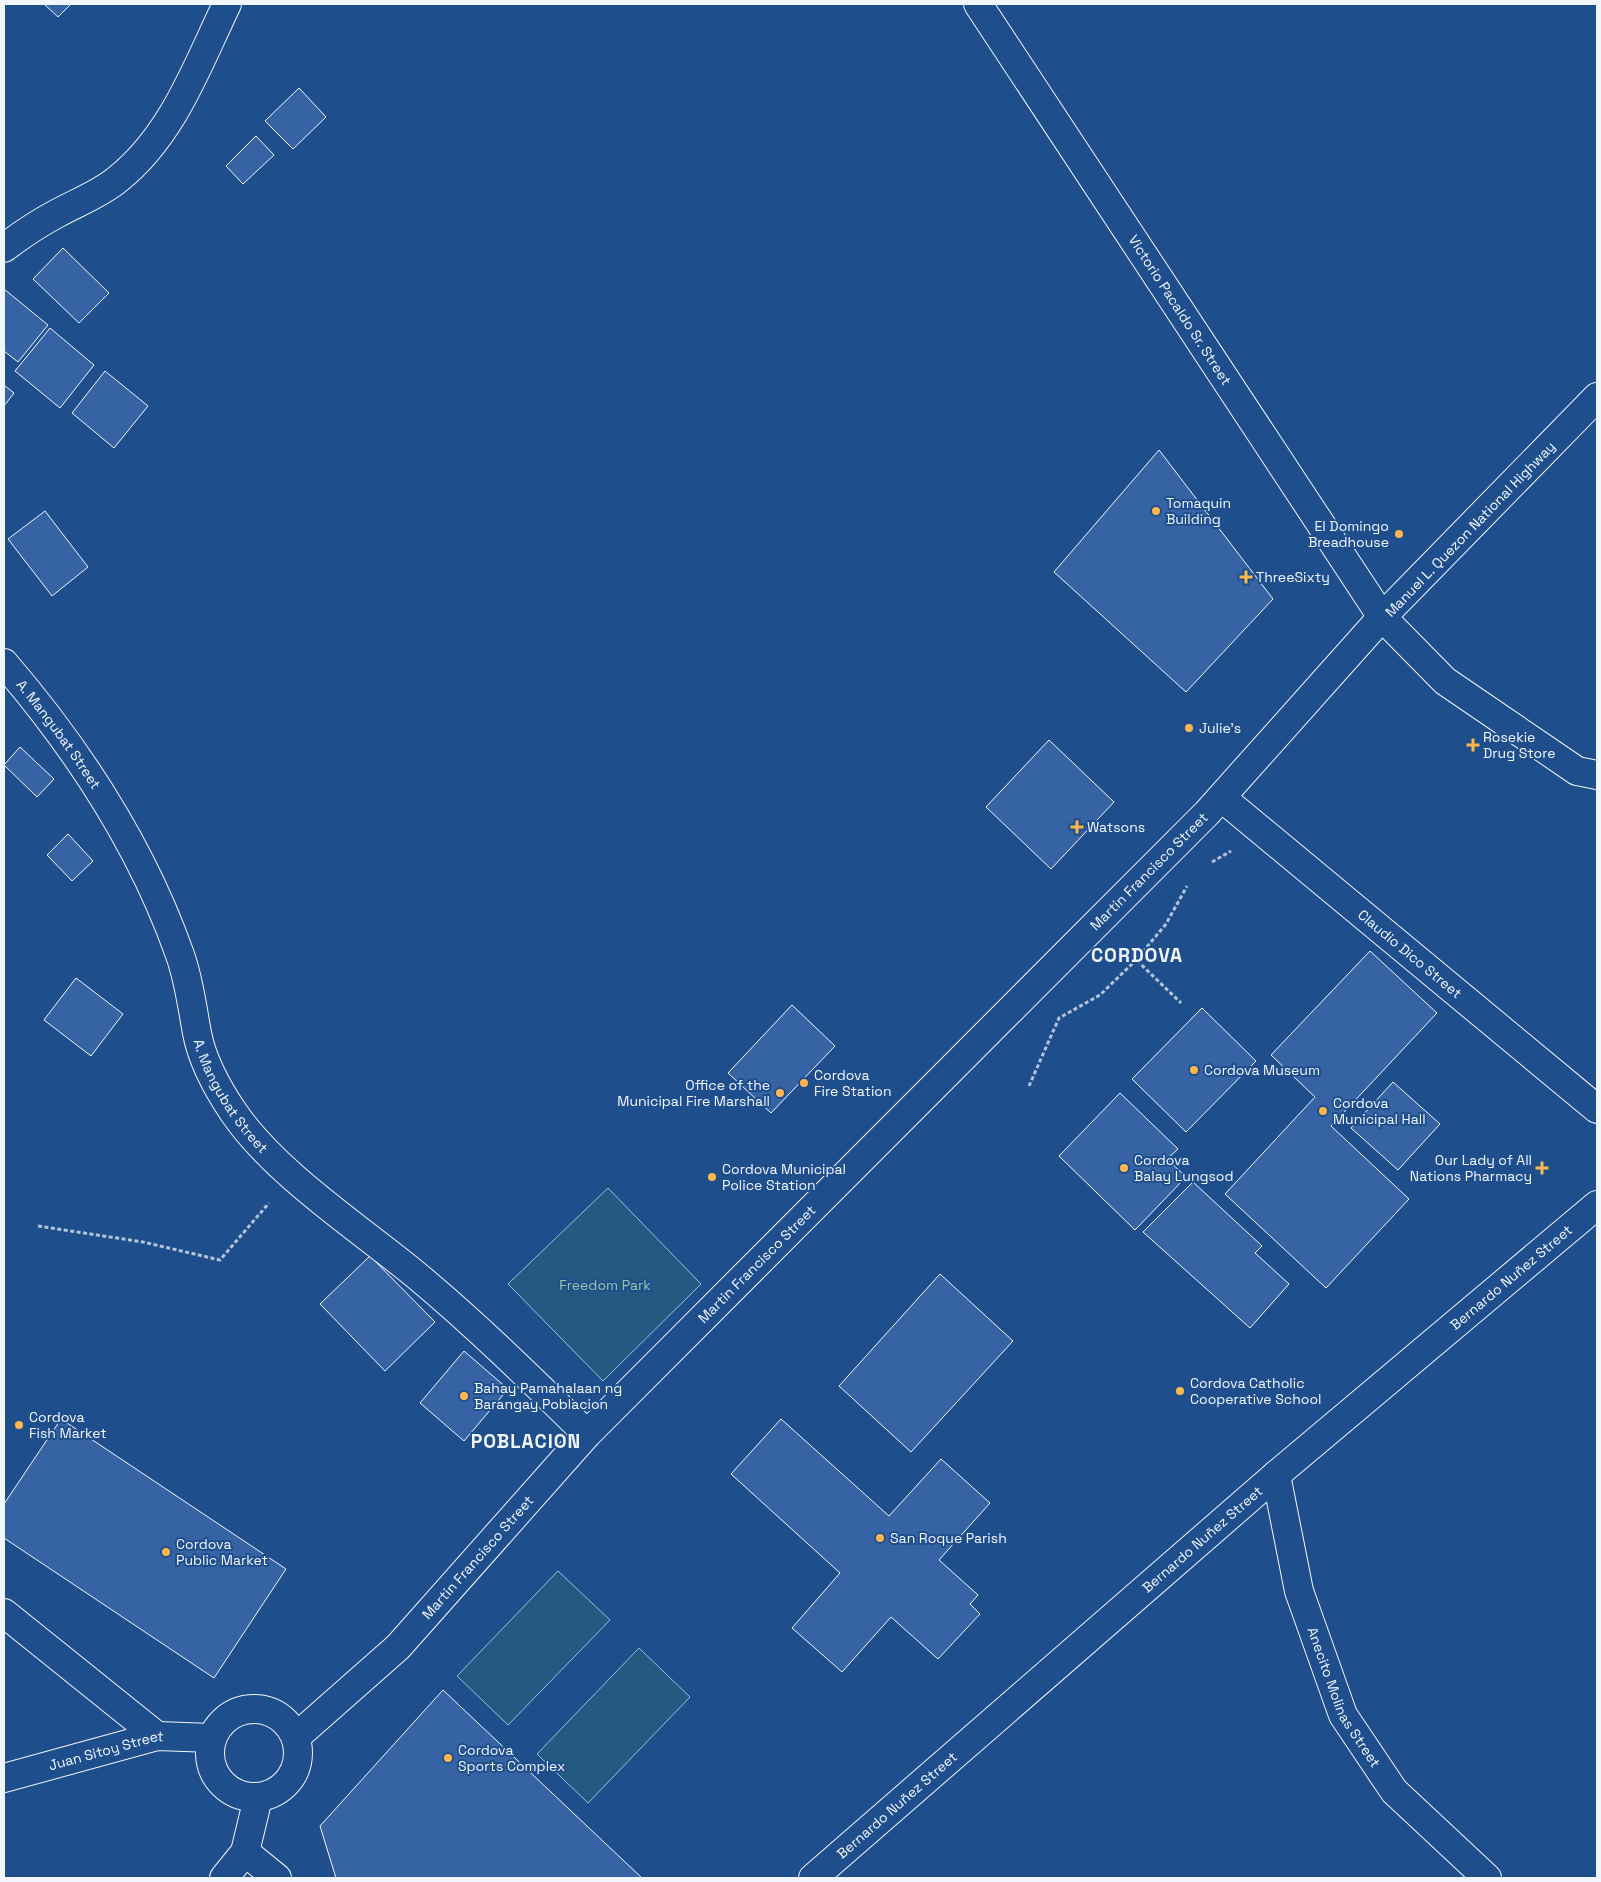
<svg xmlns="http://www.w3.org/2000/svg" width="1601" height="1882" viewBox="0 0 1601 1882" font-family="'Space Grotesk',sans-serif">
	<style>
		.green { fill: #245a82; stroke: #a8bbd7 }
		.building { fill: #3563a3; stroke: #f2f6ff }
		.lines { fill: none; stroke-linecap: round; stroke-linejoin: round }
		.minor-casing { stroke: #f2f6ff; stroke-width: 30 }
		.major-casing { stroke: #f2f6ff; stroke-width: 30 }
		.path { stroke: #b3c4dc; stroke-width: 3; stroke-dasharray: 4 2.5; stroke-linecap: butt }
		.minor { stroke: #1f4e8c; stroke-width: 28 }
		.major { stroke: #1f4e8c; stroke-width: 28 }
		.poi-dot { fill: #ffb74d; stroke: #1f4e8c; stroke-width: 2 }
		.labels { text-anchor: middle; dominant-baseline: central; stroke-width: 4; stroke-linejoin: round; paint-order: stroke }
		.street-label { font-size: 14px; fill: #f2f6ff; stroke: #1f4e8c }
		.poi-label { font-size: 14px; fill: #f2f6ff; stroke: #1f4e8c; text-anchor: start }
		.park-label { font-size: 14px; fill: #97c8a6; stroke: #1f4e8c }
		.district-label { font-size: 19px; font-weight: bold; letter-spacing: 1px; fill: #f2f6ff; stroke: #1f4e8c }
	</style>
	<rect width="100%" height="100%" fill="#1f4e8c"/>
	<g class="green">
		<path d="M608,1188L701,1284L603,1381L508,1284Z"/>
		<path d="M558,1571L610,1620L508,1725L457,1676Z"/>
		<path d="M639,1648L690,1697L588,1803L537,1754Z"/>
	</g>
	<g class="building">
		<path d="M44,4H71L58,17Z"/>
		<path d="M299,88L326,117L293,149L265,121Z"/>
		<path d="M256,136L274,155L243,184L226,166Z"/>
		<path d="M63,248L109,293L79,323L33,279Z"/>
		<path d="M4,289L48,325L18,362L4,351Z"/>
		<path d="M50,328L94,365L60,408L15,371Z"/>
		<path d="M105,371L148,406L114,448L72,413Z"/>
		<path d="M4,385L14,393L4,406Z"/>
		<path d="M1159,450L1273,599L1186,692L1054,572Z"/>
		<path d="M45,511L88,567L52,596L8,539Z"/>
		<path d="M1049,740L1114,802L1051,869L986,807Z"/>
		<path d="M20,747L54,779L37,797L4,765Z"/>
		<path d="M68,834L93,861L72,881L47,855Z"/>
		<path d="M1370,951L1437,1013L1331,1126L1409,1199L1326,1288L1225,1194L1315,1097L1271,1055Z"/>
		<path d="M76,978L123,1014L91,1056L44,1020Z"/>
		<path d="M792,1005L835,1046L771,1113L728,1073Z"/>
		<path d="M1202,1008L1256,1061L1186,1132L1132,1079Z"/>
		<path d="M1393,1082L1440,1124L1398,1170L1351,1128Z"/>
		<path d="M1120,1093L1178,1149L1167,1159L1186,1177L1135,1230L1059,1156Z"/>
		<path d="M1193,1182L1262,1246L1255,1253L1289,1284L1250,1328L1143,1232Z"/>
		<path d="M370,1256L435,1322L385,1371L320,1304Z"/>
		<path d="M940,1274L1013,1341L911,1452L839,1386Z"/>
		<path d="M464,1351L508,1389L464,1441L420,1403Z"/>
		<path d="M61,1419L286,1569L214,1678L4,1538V1504Z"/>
		<path d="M781,1419L889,1516L941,1459L990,1503L939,1560L978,1595L970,1604L980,1614L938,1659L891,1617L842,1672L792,1628L840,1573L731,1474Z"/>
		<path d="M443,1690L642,1878H336L320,1826Z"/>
	</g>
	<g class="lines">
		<defs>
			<g id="minor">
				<path d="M4,248C21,235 39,223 58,213C78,202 100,194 118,179C173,135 197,66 227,4"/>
				<path id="s1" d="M4,663C78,749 142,847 180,955C189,980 192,1006 197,1033C202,1060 219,1091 234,1113C276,1174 359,1228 416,1275C476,1325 531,1379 587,1434"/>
				<path id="s2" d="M1222,798L1597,1109"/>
				<path id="s3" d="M1276,1475L1299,1591L1343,1715L1394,1791L1487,1878"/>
				<path d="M4,1613L157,1736"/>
				<circle cx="254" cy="1753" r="44"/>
				<path id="s4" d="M296,1737L398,1647L587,1434L1207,813L1382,617L978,4"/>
				<path id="s5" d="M4,1778L157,1736L212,1738"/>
				<path d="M245,1852L277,1878"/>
				<path d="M224,1878L245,1852L258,1798"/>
				<path id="s6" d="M813,1878L1276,1475L1597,1205"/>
			</g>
			<path id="major" d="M1597,397L1382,617L1445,681L1577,771L1597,775"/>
		</defs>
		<use href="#minor" class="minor-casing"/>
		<use href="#major" class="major-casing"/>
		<g class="path">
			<path d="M1212,862L1231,851"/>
			<path d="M1123,947L1181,1003"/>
			<path d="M1029,1086L1059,1018L1100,995L1136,960L1166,924L1187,886"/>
			<path d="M38,1226L143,1242L220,1260L269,1203"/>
		</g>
		<use href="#minor" class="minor"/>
		<use href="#major" class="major"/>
	</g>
	<g class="poi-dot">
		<circle cx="1156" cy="511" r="5"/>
		<circle cx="1399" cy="534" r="5"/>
		<path d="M1243.5 569.5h5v5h5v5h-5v5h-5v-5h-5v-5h5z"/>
		<circle cx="1189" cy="728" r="5"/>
		<path d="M1470.5 737.5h5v5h5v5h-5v5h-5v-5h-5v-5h5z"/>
		<path d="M1074.5 819.5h5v5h5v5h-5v5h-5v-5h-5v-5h5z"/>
		<circle cx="1194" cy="1070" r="5"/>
		<circle cx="804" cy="1083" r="5"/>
		<circle cx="780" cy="1093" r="5"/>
		<circle cx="1323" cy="1111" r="5"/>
		<circle cx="1124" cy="1168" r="5"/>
		<path d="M1539.5 1160.5h5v5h5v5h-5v5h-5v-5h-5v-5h5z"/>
		<circle cx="712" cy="1177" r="5"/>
		<circle cx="1180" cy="1391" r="5"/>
		<circle cx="464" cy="1396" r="5"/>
		<circle cx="19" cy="1425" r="5"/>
		<circle cx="880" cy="1538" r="5"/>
		<circle cx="166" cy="1552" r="5"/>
		<circle cx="448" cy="1758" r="5"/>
	</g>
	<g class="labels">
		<g class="street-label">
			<text transform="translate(1180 310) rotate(57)">Victorio Pacaldo Sr. Street</text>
			<text transform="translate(1470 529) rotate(-46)">Manuel L. Quezon National Highway</text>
			<text stroke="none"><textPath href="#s1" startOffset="90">A. Mangubat Street</textPath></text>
			<text stroke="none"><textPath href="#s4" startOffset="1216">Martin Francisco Street</textPath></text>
			<text stroke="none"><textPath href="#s2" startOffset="244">Claudio Dico Street</textPath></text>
			<text stroke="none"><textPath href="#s1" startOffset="495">A. Mangubat Street</textPath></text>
			<text stroke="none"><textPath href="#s4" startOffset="661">Martin Francisco Street</textPath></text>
			<text stroke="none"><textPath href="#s6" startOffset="921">Bernardo Nuñez Street</textPath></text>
			<text stroke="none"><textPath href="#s6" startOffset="516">Bernardo Nuñez Street</textPath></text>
			<text stroke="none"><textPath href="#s4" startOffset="256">Martin Francisco Street</textPath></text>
			<text stroke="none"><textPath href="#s3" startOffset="234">Anecito Molinas Street</textPath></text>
			<text stroke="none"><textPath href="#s5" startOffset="106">Juan Sitoy Street</textPath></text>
			<text stroke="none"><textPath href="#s6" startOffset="111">Bernardo Nuñez Street</textPath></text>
		</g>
		<g class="poi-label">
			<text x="1166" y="503">Tomaquin<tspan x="1166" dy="16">Building</tspan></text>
			<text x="1389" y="526" text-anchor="end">El Domingo<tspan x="1389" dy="16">Breadhouse</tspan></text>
			<text x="1256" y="577">ThreeSixty</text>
			<text x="1199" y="728">Julie's</text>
			<text x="1483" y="737">Rosekie<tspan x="1483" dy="16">Drug Store</tspan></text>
			<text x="1087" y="827">Watsons</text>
			<text x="1204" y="1070">Cordova Museum</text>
			<text x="814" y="1075">Cordova<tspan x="814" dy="16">Fire Station</tspan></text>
			<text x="770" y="1085" text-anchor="end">Office of the<tspan x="770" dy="16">Municipal Fire Marshall</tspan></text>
			<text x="1333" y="1103">Cordova<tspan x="1333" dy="16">Municipal Hall</tspan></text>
			<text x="1134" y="1160">Cordova<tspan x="1134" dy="16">Balay Lungsod</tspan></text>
			<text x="1532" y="1160" text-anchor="end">Our Lady of All<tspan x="1532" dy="16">Nations Pharmacy</tspan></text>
			<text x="722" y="1169">Cordova Municipal<tspan x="722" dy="16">Police Station</tspan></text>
			<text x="1190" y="1383">Cordova Catholic<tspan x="1190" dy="16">Cooperative School</tspan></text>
			<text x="474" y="1388">Bahay Pamahalaan ng<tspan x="474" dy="16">Barangay Poblacion</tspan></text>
			<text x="29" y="1417">Cordova<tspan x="29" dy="16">Fish Market</tspan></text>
			<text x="890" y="1538">San Roque Parish</text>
			<text x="176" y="1544">Cordova<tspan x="176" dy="16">Public Market</tspan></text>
			<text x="458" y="1750">Cordova<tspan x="458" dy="16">Sports Complex</tspan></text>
		</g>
		<g class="park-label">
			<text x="605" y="1285">Freedom Park</text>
		</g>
		<g class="district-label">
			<text x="1137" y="955">CORDOVA</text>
			<text x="526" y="1441">POBLACION</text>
		</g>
	</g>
	<rect width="1601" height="1882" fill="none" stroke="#f2f6ff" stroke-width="10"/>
</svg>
